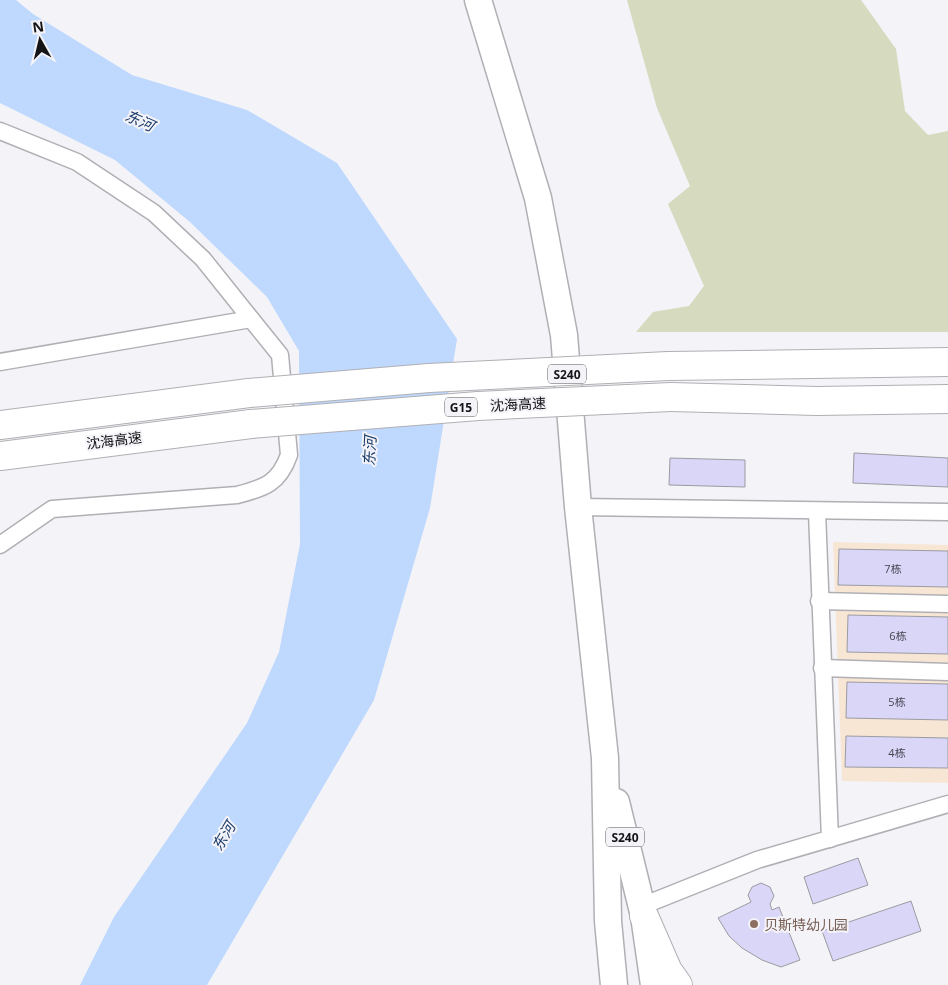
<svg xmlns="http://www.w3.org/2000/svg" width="948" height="985" viewBox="0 0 948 985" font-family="'Open Sans','Noto Sans SC',sans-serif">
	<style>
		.commercial { fill: #f8e6d5 }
		.green { fill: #d6dabe }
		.water { fill: #bed8fe }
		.building { fill: #d9d6f8; stroke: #9b9ba0 }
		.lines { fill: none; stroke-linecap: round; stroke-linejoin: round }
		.minor-casing { stroke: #b0b0b4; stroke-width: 19 }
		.primary-casing { stroke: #b0b0b4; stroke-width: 29 }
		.motorway-casing { stroke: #b0b0b4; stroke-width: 30 }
		.minor { stroke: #fff; stroke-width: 16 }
		.primary { stroke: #fff; stroke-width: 26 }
		.motorway { stroke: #fff; stroke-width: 28 }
		.motorway-bridge-casing { stroke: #b0b0b4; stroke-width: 30; stroke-linecap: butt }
		.motorway-bridge { stroke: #fff; stroke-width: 28 }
		.education-dot { fill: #8d6e63; stroke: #f3f3f8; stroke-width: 2 }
		.labels { text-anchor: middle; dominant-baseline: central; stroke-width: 4; stroke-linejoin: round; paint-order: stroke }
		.number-label { font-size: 11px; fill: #46454f }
		.shield { fill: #f3f3f8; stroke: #58585a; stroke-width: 1 }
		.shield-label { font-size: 12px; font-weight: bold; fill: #151517 }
		.street-label { font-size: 14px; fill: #151517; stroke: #f3f3f8 }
		.education-label { font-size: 14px; fill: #785e54; stroke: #f3f3f8; text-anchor: start }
		.water-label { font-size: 15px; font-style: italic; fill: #1b3c6a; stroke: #f3f3f8 }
	</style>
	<rect width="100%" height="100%" fill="#f3f3f8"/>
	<path class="commercial" d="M833,542L948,545V783L842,781Z"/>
	<path class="green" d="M627,0H861L896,49L905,111L928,135L948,131V332H636L653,312L689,306L704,286L668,204L690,186L657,108Z"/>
	<path class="water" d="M0,0H16L33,14L132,75L247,110L337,163L457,339L430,508L374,700L207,985H80L114,917L247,723L279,652L300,544L299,351L267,297L190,222L115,160L0,103Z"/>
	<g class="building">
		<path d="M854,453L948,458V487L853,483Z"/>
		<path d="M670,458L745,460V487L669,485Z"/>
		<path d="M839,549L948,551V587L838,585Z"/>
		<path d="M848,615L948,617V654L847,652Z"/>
		<path d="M847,682L948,684V720L846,718Z"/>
		<path d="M846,736L948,738V768L845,767Z"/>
		<path d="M858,858L868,885L813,904L804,877Z"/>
		<path d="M761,883L770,887L774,896L770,904L772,910L779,907L800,960L781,967L762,960L742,948L729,936L718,918L751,902L748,895L752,887Z"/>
		<path d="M911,901L921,931L833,961L822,931Z"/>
	</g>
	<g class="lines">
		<defs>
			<g id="minor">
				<path d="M0,131L77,162L154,213L203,259L251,319L0,362"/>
				<path d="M578,507L948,512"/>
				<path d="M817,512L830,839"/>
				<path d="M0,545L52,509L237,495C265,488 279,483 289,455L280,355L251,319"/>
				<path d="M819,601L948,604"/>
				<path d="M822,668L948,672"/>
				<path d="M642,906L757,860L948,804"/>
			</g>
			<g id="primary">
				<path d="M478,0L538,198L564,335L578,507L605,758L608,921L614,985"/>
				<path d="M616,802L644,916L654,985"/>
			</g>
			<g id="motorway">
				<path d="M668,366L948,362"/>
				<path d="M671,397L817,401L948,399"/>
				<path d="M0,425L249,393"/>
				<path d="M0,456L251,424"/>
				<path d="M644,916L668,971L678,985"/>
			</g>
		</defs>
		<use href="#minor" class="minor-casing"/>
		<use href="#primary" class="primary-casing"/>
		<use href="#motorway" class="motorway-casing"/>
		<use href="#minor" class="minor"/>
		<use href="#primary" class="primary"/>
		<use href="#motorway" class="motorway"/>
		<defs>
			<g id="motorway-bridge">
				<path d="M249,393L429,378L668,366"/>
				<path d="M251,424L478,406L671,397"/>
			</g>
		</defs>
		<use href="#motorway-bridge" class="motorway-bridge-casing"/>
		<use href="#motorway-bridge" class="motorway-bridge"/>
	</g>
	<circle class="education-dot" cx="754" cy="924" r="5"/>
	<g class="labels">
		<g class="number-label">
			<text x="893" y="568">7栋</text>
			<text x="898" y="635">6栋</text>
			<text x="897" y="701">5栋</text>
			<text x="897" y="752">4栋</text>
		</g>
		<g class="shield">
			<rect x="548" y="364.5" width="38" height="19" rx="4"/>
			<rect x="445" y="397.5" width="32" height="19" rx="4"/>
			<rect x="606" y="827.5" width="38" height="19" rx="4"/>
		</g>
		<g class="shield-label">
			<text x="567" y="374">S240</text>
			<text x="461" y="407">G15</text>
			<text x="625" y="837">S240</text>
		</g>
		<g class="street-label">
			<text transform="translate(518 404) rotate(-3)">沈海高速</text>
			<text transform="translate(114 440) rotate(-7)">沈海高速</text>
		</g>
		<g class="education-label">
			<text x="764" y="924">贝斯特幼儿园</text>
		</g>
		<g class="water-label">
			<text transform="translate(140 120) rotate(24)">东河</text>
			<text transform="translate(369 451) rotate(-87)">东河</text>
			<text transform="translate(223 836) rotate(-59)">东河</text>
		</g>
	</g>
	<g transform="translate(40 40) rotate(352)" stroke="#f3f3f8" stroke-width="4" paint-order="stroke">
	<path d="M0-4L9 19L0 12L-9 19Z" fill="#151517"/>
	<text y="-8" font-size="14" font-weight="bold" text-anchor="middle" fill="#151517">N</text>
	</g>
</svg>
